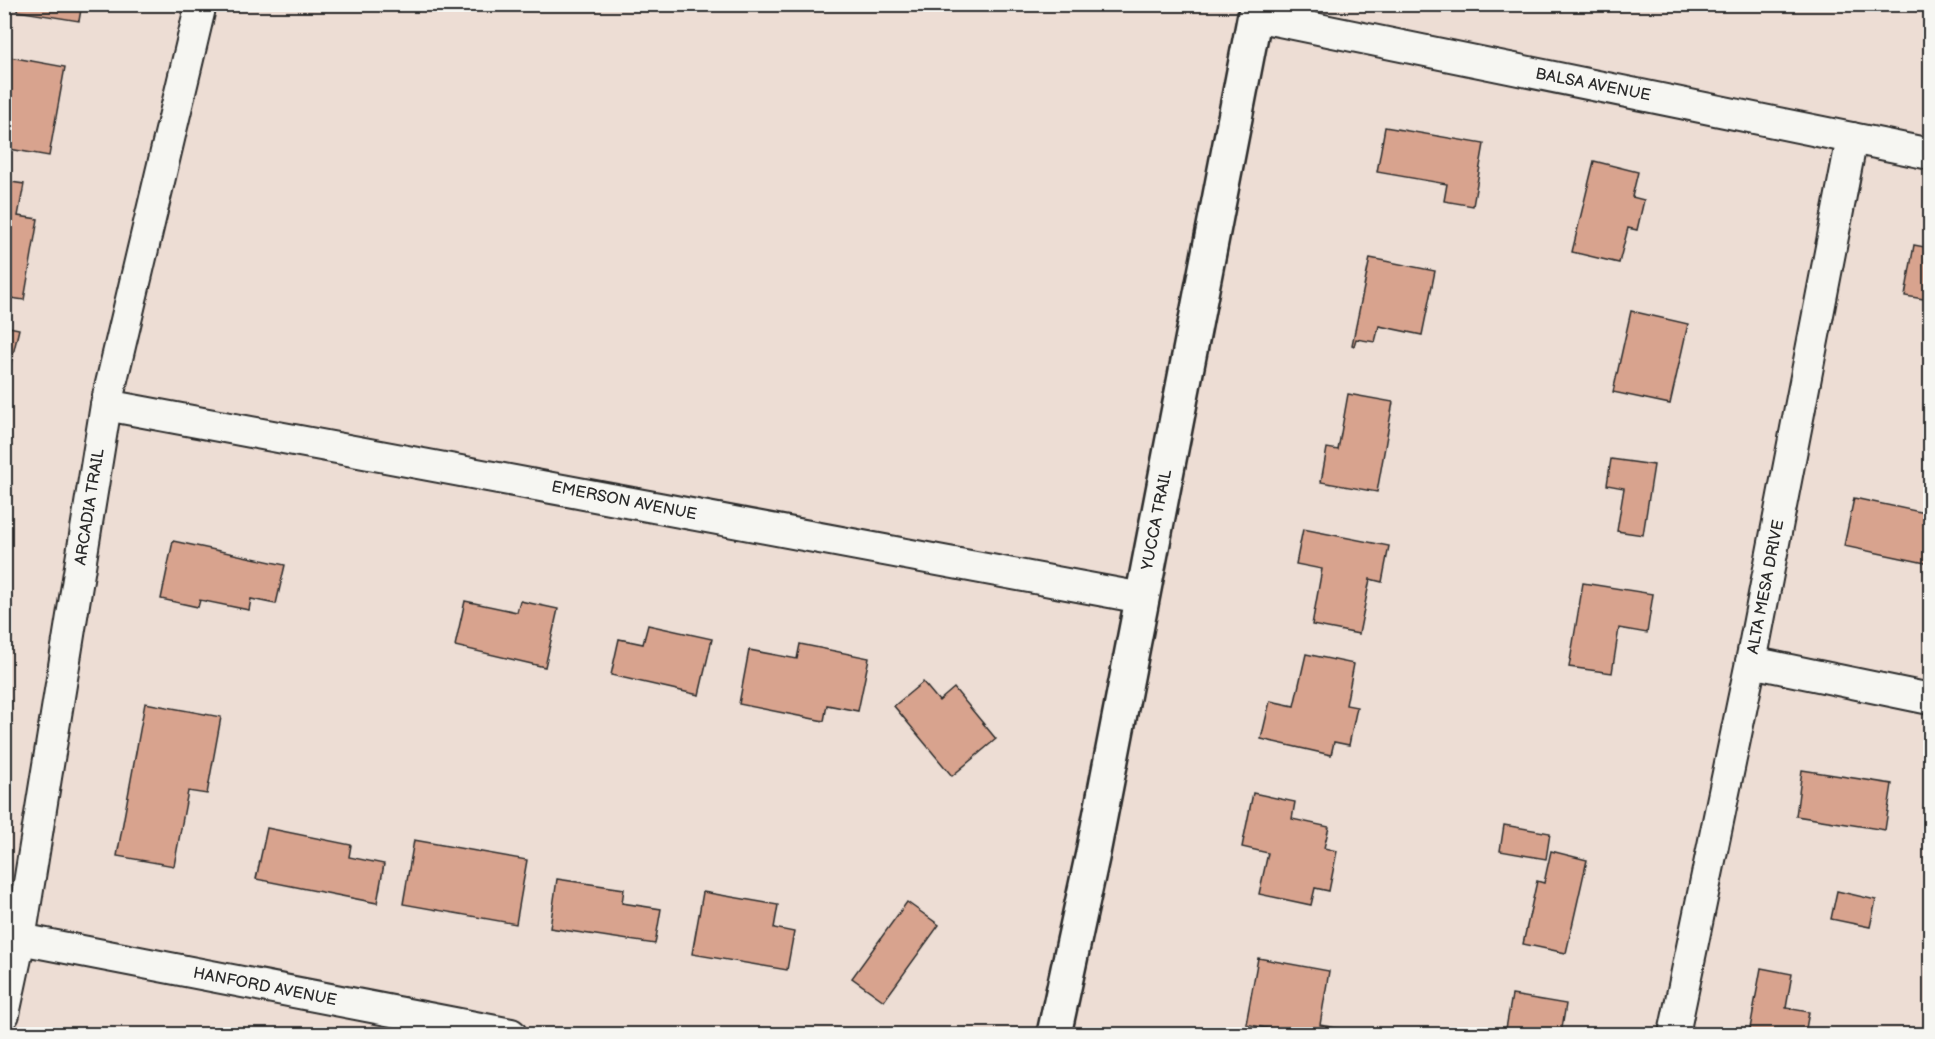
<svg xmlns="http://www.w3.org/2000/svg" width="1935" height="1039" viewBox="0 0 1935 1039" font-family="'Balsamiq Sans',sans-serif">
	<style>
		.building { fill: #d8a38e; stroke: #2b2b2b; stroke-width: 1.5 }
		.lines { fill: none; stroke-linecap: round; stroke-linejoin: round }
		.minor-casing { stroke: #2b2b2b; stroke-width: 34 }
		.major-casing { stroke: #2b2b2b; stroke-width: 38 }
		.minor { stroke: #f6f6f2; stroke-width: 30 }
		.major { stroke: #f6f6f2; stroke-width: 33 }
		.labels { text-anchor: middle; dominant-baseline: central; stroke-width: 6; stroke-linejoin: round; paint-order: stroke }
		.street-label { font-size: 16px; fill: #2b2b2b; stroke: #f6f6f2 }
	</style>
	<rect width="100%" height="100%" fill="#edddd4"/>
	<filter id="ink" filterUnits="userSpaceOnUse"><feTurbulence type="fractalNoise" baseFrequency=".0167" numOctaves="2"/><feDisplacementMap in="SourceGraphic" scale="12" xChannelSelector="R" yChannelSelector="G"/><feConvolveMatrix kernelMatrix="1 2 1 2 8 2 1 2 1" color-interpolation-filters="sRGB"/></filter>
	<g filter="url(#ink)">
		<g class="building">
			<path d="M18,4H82L79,21L17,11Z"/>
			<path d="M4,56L65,67L49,156L4,148Z"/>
			<path d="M1385,127L1484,144L1473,206L1444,201L1447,184L1377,172Z"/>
			<path d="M1594,161L1638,172L1632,197L1644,200L1637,230L1628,228L1619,263L1572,252Z"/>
			<path d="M4,181L24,184L18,216L38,219L24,300L4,297Z"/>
			<path d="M1914,245L1930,248V300L1905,296Z"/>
			<path d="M1370,258L1435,271L1422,335L1379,326L1375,342L1356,339L1354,346L1352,345Z"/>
			<path d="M1631,311L1688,324L1670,404L1613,392Z"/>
			<path d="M4,326L19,329L4,392Z"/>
			<path d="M1348,394L1393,402L1377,492L1321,482L1327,448L1338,450Z"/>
			<path d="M1611,459L1654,465L1643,535L1617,531L1624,488L1607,485Z"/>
			<path d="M1854,498L1930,514V564L1844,546Z"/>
			<path d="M1303,529L1389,546L1382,582L1370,579L1359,634L1312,625L1322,569L1296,564Z"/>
			<path d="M173,541L285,565L276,604L251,599L249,610L200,600L198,607L161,599Z"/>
			<path d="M1583,583L1653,594L1647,633L1619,628L1612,673L1569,667Z"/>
			<path d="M465,601L517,612L520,601L558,609L545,667L455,646Z"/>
			<path d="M648,625L712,639L699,695L611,675L619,639L643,644Z"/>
			<path d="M800,644L869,658L858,711L827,705L824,721L739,704L749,650L797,659Z"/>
			<path d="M1306,654L1354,664L1346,705L1357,707L1349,745L1334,742L1331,755L1261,739L1270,701L1294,706Z"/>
			<path d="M923,682L939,701L954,688L996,739L952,776L894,706Z"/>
			<path d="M145,703L221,717L207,794L188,791L174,866L117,856Z"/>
			<path d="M1802,770L1892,784L1885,830L1796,816Z"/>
			<path d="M1253,793L1295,802L1292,819L1329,827L1324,848L1337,851L1329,891L1315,888L1311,905L1259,894L1268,853L1242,847Z"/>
			<path d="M1504,825L1550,833L1546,859L1500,851Z"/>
			<path d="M267,828L351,845L349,857L384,864L377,903L256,879Z"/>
			<path d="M414,840L527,860L516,924L403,904Z"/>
			<path d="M1551,851L1587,860L1566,953L1523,944L1537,881L1544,883Z"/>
			<path d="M557,879L624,889L622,903L661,909L655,944L550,928Z"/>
			<path d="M1837,891L1876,900L1870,927L1831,919Z"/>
			<path d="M703,892L778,905L774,928L794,932L787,970L692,954Z"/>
			<path d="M907,902L939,925L884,1001L852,978Z"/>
			<path d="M1258,958L1329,971L1320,1025L1347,1030V1034H1294L1246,1024Z"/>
			<path d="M1761,968L1792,974L1786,1008L1809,1012L1805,1034H1749Z"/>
			<path d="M1512,995L1566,1004L1561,1034H1505Z"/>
		</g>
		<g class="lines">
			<defs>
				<g id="minor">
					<path d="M1255,16L1930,154"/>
					<path d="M106,405L1142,598"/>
					<path d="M1751,662L1930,699"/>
					<path d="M20,939L511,1034"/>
					<path d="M4,1014L20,939L106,405L201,4"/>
					<path d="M1674,1034L1751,662L1852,138"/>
				</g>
				<path id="major" d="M1054,1034L1093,853L1257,4"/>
			</defs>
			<use href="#minor" class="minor-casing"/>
			<use href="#major" class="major-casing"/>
			<use href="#minor" class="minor"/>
			<use href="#major" class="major"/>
		</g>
	</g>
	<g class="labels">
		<g class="street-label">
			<text transform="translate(1593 85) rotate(11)">BALSA AVENUE</text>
			<text transform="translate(624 501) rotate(11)">EMERSON AVENUE</text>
			<text transform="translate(90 507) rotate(-81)">ARCADIA TRAIL</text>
			<text transform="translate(1157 520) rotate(-79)">YUCCA TRAIL</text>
			<text transform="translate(1766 587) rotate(-79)">ALTA MESA DRIVE</text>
			<text transform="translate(265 987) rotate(11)">HANFORD AVENUE</text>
		</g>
	</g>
	<rect width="1935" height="1039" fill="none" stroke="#f6f6f2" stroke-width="24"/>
	<rect x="12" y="12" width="1911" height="1015" fill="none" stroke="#2b2b2b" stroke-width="2" filter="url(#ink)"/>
</svg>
